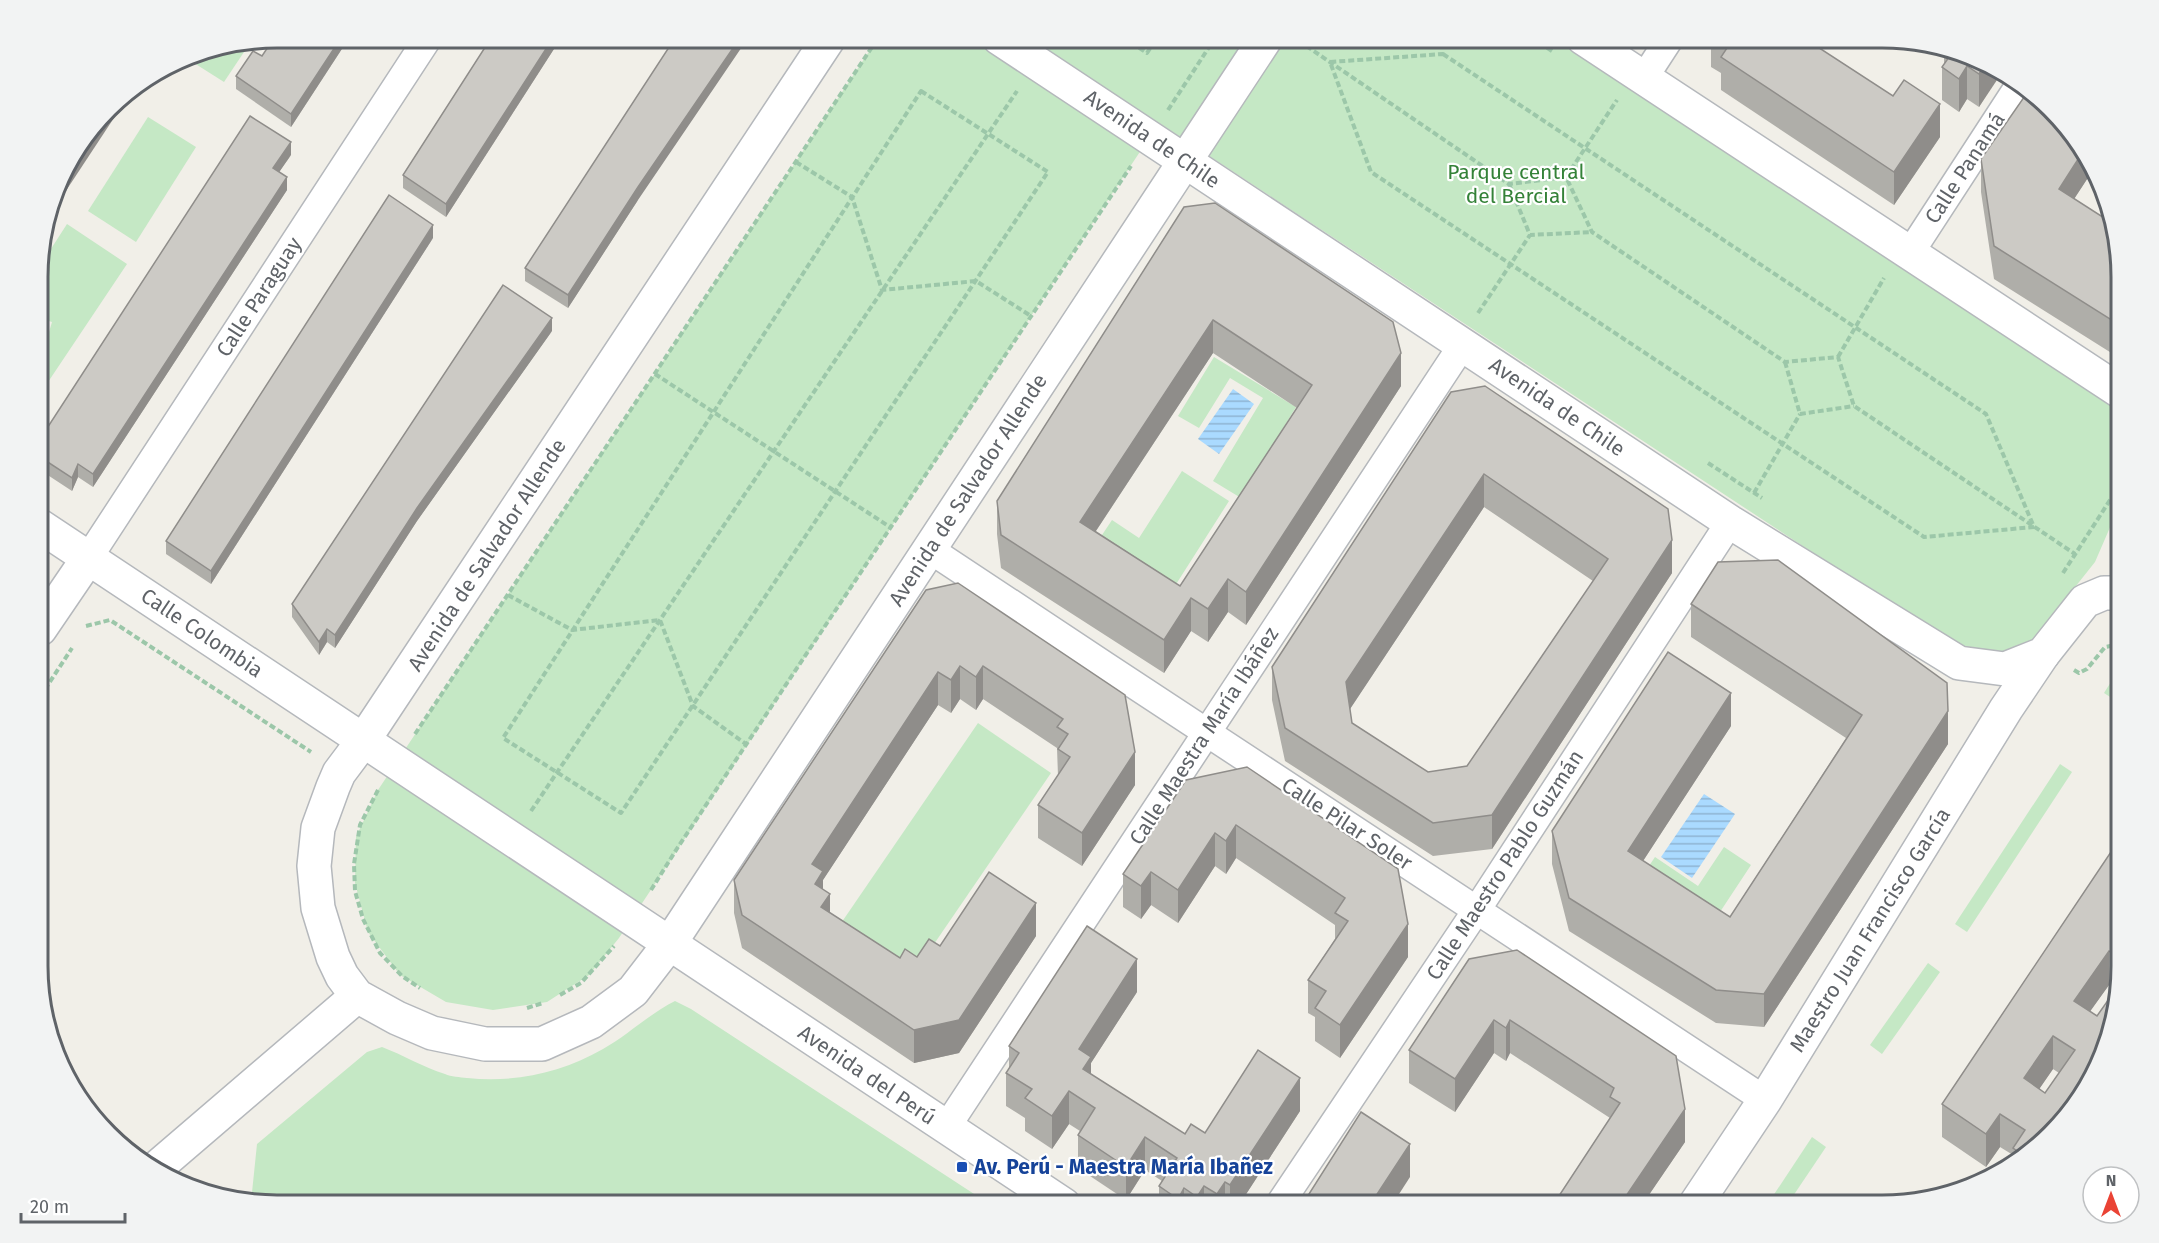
<svg xmlns="http://www.w3.org/2000/svg" width="2159" height="1243" viewBox="0 0 2159 1243" font-family="'Fira Sans',sans-serif">
	<style>
		.green { fill: #c5e8c5 }
		.water { fill: url(#water-rules) }
		.lines { fill: none; stroke-linecap: round; stroke-linejoin: round }
		.pedestrian-casing { stroke: #b5b8bc; stroke-width: 30 }
		.minor-casing { stroke: #b5b8bc; stroke-width: 36 }
		.tertiary-casing { stroke: #b5b8bc; stroke-width: 36 }
		.path { stroke: #9cc7a9; stroke-width: 4; stroke-dasharray: 6 3; stroke-linecap: butt }
		.pedestrian { stroke: #fff; stroke-width: 27 }
		.minor { stroke: #fff; stroke-width: 33 }
		.tertiary { stroke: #fff; stroke-width: 33 }
		.wall { fill: #afaea9; fill-rule: evenodd }
		.shaded-wall { fill: #8f8d8a }
		.building { fill: #cccac5; stroke: #8f8d8a; stroke-width: 1.5; fill-rule: evenodd }
		.transit-dot { fill: #1a4fb4; stroke: #fff; stroke-width: 2 }
		.labels { text-anchor: middle; dominant-baseline: central; stroke-width: 4.5; stroke-linejoin: round; paint-order: stroke }
		.street-label { font-size: 21px; fill: #5f6368; stroke: #fff }
		.park-label { font-size: 21px; fill: #348238; stroke: #fff }
		.transit-label { font-size: 21px; font-weight: bold; fill: #164399; stroke: #fff; text-anchor: start }
		.rim { fill: none; stroke: #5f6368; stroke-width: 3 }
	</style>
	<defs>
		<pattern id="water-rules" width="6" height="5" patternUnits="userSpaceOnUse" patternTransform="scale(1.5)"><rect width="6" height="5" fill="#aadaff"/><path d="M0 2.5h6" fill="none" stroke="#8eb4d2"/></pattern>
	</defs>
	<rect width="100%" height="100%" fill="#f1efe8"/>
	<g class="green">
		<path d="M878,38H1556L2121,410V502L2095,562L2018,659L1987,667L1159,123L619,938L589,975L547,1002L493,1010L446,1002L400,975L368,932L355,883L356,837L378,790Z"/>
		<path d="M250,43L224,82L194,63L200,53Z"/>
		<path d="M148,117L196,147L136,242L88,211Z"/>
		<path d="M67,224L127,264L40,394V362L52,322L42,319L40,325V266Z"/>
		<path d="M1214,357L1296,407L1241,498L1213,481L1263,398L1230,378L1199,428L1178,416Z"/>
		<path d="M1182,471L1229,501L1173,589L1098,541L1112,520L1139,538Z"/>
		<path d="M2121,666V704L2104,693Z"/>
		<path d="M978,723L1051,773L908,982L835,932Z"/>
		<path d="M2060,764L2072,772L1967,932L1955,924Z"/>
		<path d="M1724,847L1751,865L1718,915L1647,869L1655,857L1698,886Z"/>
		<path d="M1928,963L1940,972L1882,1054L1870,1045Z"/>
		<path d="M675,1001L691,1009L991,1205H277L251,1202L257,1144L367,1052L382,1047C403,1055 423,1067 445,1074C451,1077 460,1077 467,1078C515,1083 561,1073 603,1049C628,1035 649,1014 675,1001Z"/>
		<path d="M1812,1137L1826,1147L1787,1205H1767Z"/>
	</g>
	<g class="water">
		<path d="M1233,389L1254,404L1219,454L1198,439Z"/>
		<path d="M1704,794L1735,814L1692,878L1661,857Z"/>
	</g>
	<g class="lines">
		<defs>
			<g id="pedestrian">
				<path d="M1644,78L1670,38"/>
				<path d="M1910,253L2020,84"/>
				<path d="M929,549C1207,734 1488,915 1765,1100"/>
				<path d="M89,557L428,38"/>
				<path d="M946,1128L1463,344"/>
				<path d="M1279,1205L1478,908L1730,522"/>
			</g>
			<g id="minor">
				<path d="M999,38L1730,522L1959,663L2005,669L2043,654L2085,601L2104,593H2121"/>
				<path d="M1583,38L2121,392"/>
				<path d="M40,526L1064,1205"/>
				<path d="M40,629L89,557"/>
				<path d="M154,1170L357,996"/>
				<path d="M1695,1205L1765,1100L2006,709L2043,654"/>
			</g>
			<path id="tertiary" d="M829,38L363,741L339,773L333,787L318,828L314,866L318,908L333,957L342,976L357,996L397,1018L432,1033L485,1044H542L591,1022L633,991L670,943L1266,38"/>
		</defs>
		<use href="#pedestrian" class="pedestrian-casing"/>
		<use href="#minor" class="minor-casing"/>
		<use href="#tertiary" class="tertiary-casing"/>
		<g class="path">
			<path d="M1124,38L1147,53L1157,38"/>
			<path d="M1532,38L1552,51"/>
			<path d="M1299,41L1509,184L1566,177L1592,232L1785,362L1838,357L1854,406L2075,554"/>
			<path d="M1443,54L1986,414L2034,527L1924,537L1783,444L1371,172L1330,62Z"/>
			<path d="M921,91L1048,172L621,813L503,738Z"/>
			<path d="M1168,110L1215,38"/>
			<path d="M796,162L852,197L882,290L976,281L1031,316"/>
			<path d="M1566,177L1617,100"/>
			<path d="M1509,184L1530,235L1592,232"/>
			<path d="M1478,313L1530,235"/>
			<path d="M1838,357L1884,278"/>
			<path d="M1785,362L1800,414L1854,406"/>
			<path d="M655,374L890,527"/>
			<path d="M1708,463L1762,498"/>
			<path d="M1754,493L1800,414"/>
			<path d="M2063,573L2121,483"/>
			<path d="M508,595L572,630L660,620L693,706L746,744"/>
			<path d="M86,626L110,620L311,752"/>
			<path d="M2074,670L2079,673L2087,669L2105,647L2121,644"/>
			<path d="M40,697L72,648"/>
			<path d="M415,734L878,38"/>
			<path d="M378,790L360,825L354,864L355,891L363,919L380,953L402,976L420,988"/>
			<path d="M531,811L1017,91"/>
			<path d="M651,890L678,847L1131,166"/>
			<path d="M560,995L581,983L614,946"/>
			<path d="M527,1008L543,1003"/>
		</g>
		<use href="#pedestrian" class="pedestrian"/>
		<use href="#minor" class="minor"/>
		<use href="#tertiary" class="tertiary"/>
	</g>
	<g class="wall">
		<path d="M349,38L291,127L236,89V76L262,56Z"/>
		<path d="M491,38H561L446,217L403,188V175Z"/>
		<path d="M1711,38H1804L1940,137L1894,205L1721,90V73L1711,67Z"/>
		<path d="M1941,45L1944,46L2002,70L1979,107L1967,99L1959,112L1942,100V67L1944,64V57L1941,55Z"/>
		<path d="M195,54L190,61L184,57L186,56Z"/>
		<path d="M291,155L279,172L287,190L93,487L78,477L72,491L40,470V439Z"/>
		<path d="M1981,159L2093,170L2074,199L2121,261V359L1994,279L1981,192Z"/>
		<path d="M638,200L568,308L525,281V268Z"/>
		<path d="M1184,207L1401,386L1246,625L1228,612L1208,642L1191,631L1164,673L1001,568L997,534V501ZM1213,353L1297,408L1180,586L1096,531Z"/>
		<path d="M433,238L211,584L166,554V541Z"/>
		<path d="M552,331L417,521L335,648L327,642L319,655L292,617V604Z"/>
		<path d="M1451,392L1672,573L1492,849L1433,856L1285,761L1272,700V667ZM1484,507L1593,581L1467,766L1428,772L1352,723L1350,709Z"/>
		<path d="M926,590L1135,785L1082,866L1038,838V805L1058,776L1057,748L983,699L976,710L960,699L951,713L938,705L823,880V889L830,913L900,958L917,957L940,946L1036,936L959,1053L914,1063L742,948L734,913V880Z"/>
		<path d="M1691,604L1948,744L1764,1027L1716,1023L1569,931L1552,864V831L1731,726L1643,861L1730,917L1846,738L1691,637Z"/>
		<path d="M1247,767L1408,957L1340,1058L1315,1041V1017L1308,1013V980L1335,939V925L1236,858L1226,874L1215,866L1178,923L1151,905L1141,919L1123,907V874Z"/>
		<path d="M2121,837V981L2089,1086L2051,1135L2013,1165V1155L2000,1147L1986,1167L1942,1137V1104ZM2109,985L2116,989L2097,1016L2090,1011ZM2053,1069L2059,1073L2045,1093L2039,1089Z"/>
		<path d="M1469,959L1685,1142L1642,1205H1553L1610,1118L1510,1053L1506,1061L1494,1053L1455,1112L1409,1083V1050Z"/>
		<path d="M1137,992L1091,1063V1074L1185,1134L1205,1133L1300,1111L1239,1205H1159V1186L1162,1181L1145,1170L1126,1200L1078,1168V1135L1080,1131L1069,1124L1052,1149L1025,1131V1118L1006,1106V1073L1009,1069V1046Z"/>
	</g>
	<g class="shaded-wall">
		<path d="M341,38H349L291,127V114Z"/>
		<path d="M553,38H561L446,217V204Z"/>
		<path d="M740,38H748L638,200L568,308V295L638,187Z"/>
		<path d="M195,54L190,61V55Z"/>
		<path d="M1986,63L2003,71L1979,107V74Z"/>
		<path d="M1967,66V99L1959,112V79Z"/>
		<path d="M133,89L48,218L56,194L119,97Z"/>
		<path d="M1940,104V137L1894,205V172Z"/>
		<path d="M291,142V155L273,181V168Z"/>
		<path d="M2084,150L2089,157L2093,170L2059,222V189Z"/>
		<path d="M287,177V190L93,487V474Z"/>
		<path d="M433,225V238L211,584V571Z"/>
		<path d="M552,318V331L417,521L335,648V635L417,508Z"/>
		<path d="M1213,320V353L1080,555V522Z"/>
		<path d="M1401,353V386L1246,625V592Z"/>
		<path d="M78,464V477L72,491V478Z"/>
		<path d="M1484,474V507L1346,715V682Z"/>
		<path d="M1672,540V573L1492,849V815Z"/>
		<path d="M1228,579V612L1208,642V609Z"/>
		<path d="M1191,598V631L1164,673V640Z"/>
		<path d="M327,629V642L319,655V642Z"/>
		<path d="M960,666V699L951,713V680Z"/>
		<path d="M983,666V699L976,710V677Z"/>
		<path d="M938,672V705L823,880V904L830,894V927L815,893L812,864Z"/>
		<path d="M1731,693V726L1628,884V851Z"/>
		<path d="M1948,711V744L1764,1027V994Z"/>
		<path d="M1135,752V785L1082,866V833Z"/>
		<path d="M1236,825V858L1226,874V841Z"/>
		<path d="M1215,833V866L1178,923V890Z"/>
		<path d="M1151,872V905L1141,919V886Z"/>
		<path d="M1036,903V936L959,1053L914,1063V1030Z"/>
		<path d="M1408,924V957L1340,1058V1025Z"/>
		<path d="M2109,951V985L2074,1034V1001Z"/>
		<path d="M1137,959V992L1091,1063V1090L1083,1075L1079,1049Z"/>
		<path d="M1494,1020V1053L1455,1112V1079Z"/>
		<path d="M1510,1020V1053L1506,1061V1028Z"/>
		<path d="M2053,1036V1069L2024,1111V1078Z"/>
		<path d="M1300,1078V1111L1239,1205H1230V1185Z"/>
		<path d="M1069,1091V1124L1052,1149V1116Z"/>
		<path d="M1685,1109V1142L1642,1205H1620Z"/>
		<path d="M2000,1114V1147L1986,1167V1134Z"/>
		<path d="M1145,1137V1170L1126,1200V1167Z"/>
		<path d="M1410,1144V1177L1392,1205H1370Z"/>
		<path d="M1225,1182V1205H1217V1194Z"/>
		<path d="M1204,1186V1205H1197V1197Z"/>
		<path d="M1184,1188V1205H1178V1199Z"/>
	</g>
	<g class="building">
		<path d="M274,38H341L291,114L236,76L253,51L262,56Z"/>
		<path d="M491,38H553L446,204L403,175Z"/>
		<path d="M675,38H740L638,187L568,295L525,268Z"/>
		<path d="M1717,38H1804L1893,96L1904,80L1940,104L1894,172L1721,57L1729,45Z"/>
		<path d="M1954,50L1986,63L1979,74L1967,66L1959,79L1942,67Z"/>
		<path d="M2029,90L2051,108L2084,150L2059,189L2109,221L2121,261V326L1994,246L1981,159Z"/>
		<path d="M117,100L56,194L62,171Z"/>
		<path d="M250,116L291,142L273,168L287,177L93,474L78,464L72,478L40,457V439Z"/>
		<path d="M389,195L433,225L211,571L166,541Z"/>
		<path d="M1215,203L1393,322L1401,353L1246,592L1228,579L1208,609L1191,598L1164,640L1001,535L997,501L1184,207ZM1213,320L1312,385L1180,586L1080,522Z"/>
		<path d="M503,285L552,318L417,508L335,635L327,629L319,642L292,604Z"/>
		<path d="M1485,386L1668,509L1672,540L1492,815L1433,823L1285,728L1272,667L1451,392ZM1484,474L1608,559L1467,766L1428,772L1352,723L1346,682Z"/>
		<path d="M1778,560L1947,683L1948,711L1764,994L1716,990L1569,898L1552,831L1668,652L1731,693L1628,851L1730,917L1862,715L1691,604L1718,562Z"/>
		<path d="M958,583L1125,695L1135,752L1082,833L1038,805L1070,757L1058,749L1068,734L1057,727L1063,719L983,666L976,677L960,666L951,680L938,672L812,864L823,871L815,884L830,894L821,907L900,958L905,949L917,957L929,939L940,946L989,872L1036,903L959,1020L914,1030L742,915L734,880L926,590Z"/>
		<path d="M1247,767L1398,869L1408,924L1340,1025L1315,1008L1326,991L1308,980L1348,921L1335,913L1345,898L1236,825L1226,841L1215,833L1178,890L1151,872L1141,886L1123,874L1186,780Z"/>
		<path d="M2121,837V960L2109,951L2074,1001L2097,1016L2121,982L2089,1086L2051,1135L2024,1156L2013,1148L2025,1130L2000,1114L1986,1134L1942,1104ZM2053,1036L2075,1050L2045,1093L2024,1078Z"/>
		<path d="M1087,926L1137,959L1079,1049L1091,1057L1083,1069L1185,1134L1191,1124L1205,1133L1258,1050L1300,1078L1230,1185L1225,1182L1217,1194L1204,1186L1197,1197L1184,1188L1178,1199L1159,1186L1177,1158L1145,1137L1126,1167L1078,1135L1095,1108L1069,1091L1052,1116L1025,1098L1032,1089L1006,1073L1019,1053L1009,1046Z"/>
		<path d="M1517,950L1676,1056L1685,1109L1620,1205H1553L1620,1103L1610,1097L1614,1088L1510,1020L1506,1028L1494,1020L1455,1079L1409,1050L1469,959Z"/>
		<path d="M1361,1112L1410,1144L1370,1205H1302Z"/>
	</g>
	<rect class="transit-dot" x="956" y="1161" width="12" height="12" rx="3"/>
	<g class="labels">
		<g class="street-label">
			<text transform="translate(1152 139) rotate(34)">Avenida de Chile</text>
			<text transform="translate(1965 168) rotate(-57)">Calle Panamá</text>
			<text transform="translate(259 297) rotate(-57)">Calle Paraguay</text>
			<text transform="translate(1557 407) rotate(34)">Avenida de Chile</text>
			<text transform="translate(968 490) rotate(-57)">Avenida de Salvador Allende</text>
			<text transform="translate(487 555) rotate(-57)">Avenida de Salvador Allende</text>
			<text transform="translate(202 633) rotate(34)">Calle Colombia</text>
			<text transform="translate(1204 736) rotate(-57)">Calle Maestra María Ibáñez</text>
			<text transform="translate(1347 824) rotate(33)">Calle Pilar Soler</text>
			<text transform="translate(1505 865) rotate(-57)">Calle Maestro Pablo Guzmán</text>
			<text transform="translate(1870 930) rotate(-58)">Maestro Juan Francisco García</text>
			<text transform="translate(867 1075) rotate(34)">Avenida del Perú</text>
		</g>
		<g class="park-label">
			<text x="1516" y="172">Parque central<tspan x="1516" dy="24">del Bercial</tspan></text>
		</g>
		<g class="transit-label">
			<text x="974" y="1167">Av. Perú - Maestra María Ibañez</text>
		</g>
	</g>
	<path d="M0 0H2159V1243H0ZM277 48H1882A229 229 0 0 1 2111 277V966A229 229 0 0 1 1882 1195H277A229 229 0 0 1 48 966V277A229 229 0 0 1 277 48Z" fill="#f2f3f3" fill-rule="evenodd"/>
	<path class="rim" d="M277 48H1882A229 229 0 0 1 2111 277V966A229 229 0 0 1 1882 1195H277A229 229 0 0 1 48 966V277A229 229 0 0 1 277 48Z"/>
	<g transform="translate(2111 1195)"><circle r="28" fill="#ffffff" stroke="#bfc1c3" stroke-width="1.5"/>
	<path d="M0-4.5L10 22L0 15L-10 22Z" fill="#ea4335"/>
	<text y="-9" font-size="16" font-weight="bold" text-anchor="middle" fill="#5f6368">N</text>
	</g>
	<path d="M21 1213v9h104v-9" fill="none" stroke="#5f6368" stroke-width="3"/>
	<text x="30" y="1213" font-size="18" fill="#5f6368" stroke="#ffffff" stroke-width="4.5" paint-order="stroke">20 m</text>
</svg>
